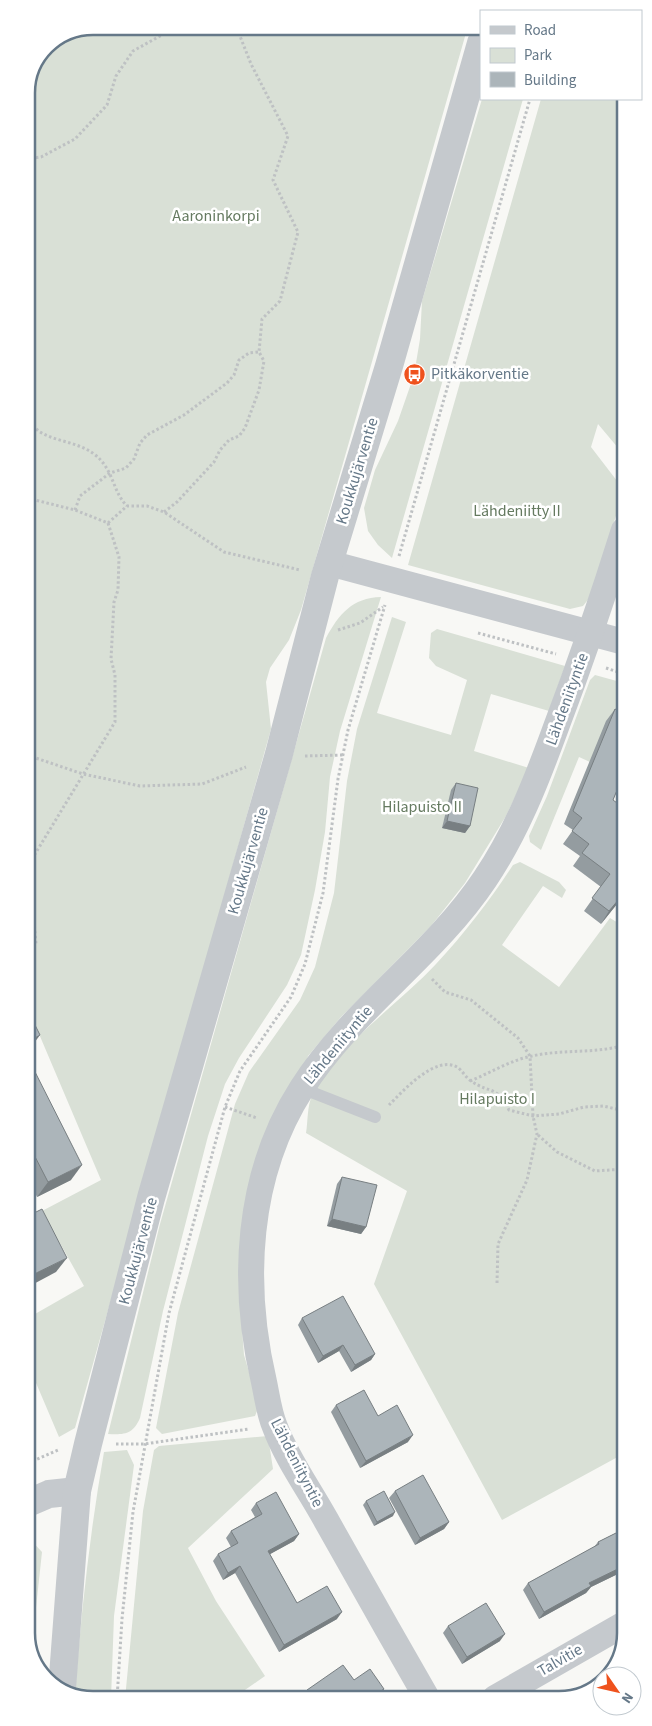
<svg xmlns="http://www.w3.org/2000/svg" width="652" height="1726" viewBox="0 0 652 1726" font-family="'Source Sans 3',sans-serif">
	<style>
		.green { fill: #d9e0d6 }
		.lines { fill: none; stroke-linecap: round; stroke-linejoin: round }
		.path { stroke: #bec1c3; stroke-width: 3; stroke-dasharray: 2.5 2.5; stroke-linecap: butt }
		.service { stroke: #c5c9cd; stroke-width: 12 }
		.minor { stroke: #c5c9cd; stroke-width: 26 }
		.tertiary { stroke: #c5c9cd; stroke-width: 28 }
		.wall { fill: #949ca0 }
		.shaded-wall { fill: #787f82 }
		.building { fill: #acb5ba; stroke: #787f82 }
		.labels { text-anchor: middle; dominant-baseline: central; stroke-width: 5; stroke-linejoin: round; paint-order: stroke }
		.park-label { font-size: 16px; fill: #657a60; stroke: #fff }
		.poi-label { font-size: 16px; fill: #657888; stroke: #fff; text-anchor: start }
		.street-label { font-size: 16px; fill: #657888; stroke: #fff }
		.rim { fill: none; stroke: #657888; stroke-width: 2.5 }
	</style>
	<rect width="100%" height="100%" fill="#f8f8f5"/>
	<g class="green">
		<path d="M93,26H468L301,610L289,640L270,668L266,682L271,729L75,1428L59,1437L28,1364V1318L84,1286L42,1211L101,1180L28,1008L26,89L46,46Z"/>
		<path d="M482,99H523L392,558L378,545L368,531L364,508L375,470L398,421L414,375L420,339L422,301Z"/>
		<path d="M541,99H623L624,455L598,424L591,447L624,490L591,596L583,606L570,609L408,565Z"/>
		<path d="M381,597L340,731L330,777L325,832L315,890L301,955L287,985L239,1058L225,1084L208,1136L163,1311L140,1418C133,1434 125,1435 108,1434L160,1224L326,638C339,614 352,598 381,597Z"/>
		<path d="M392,617L406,622L377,713L451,735L467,680L436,666L429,658L431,633L437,629L565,666L549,711L491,694L474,751L529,768L506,816L465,883L431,926L341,1017L308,1056L240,1303L244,1355L259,1406L255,1416L162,1434L156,1428L178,1313L235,1104L249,1072L300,1000L315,967L334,893L347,781L357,729Z"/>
		<path d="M595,675L624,683V729L590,762L579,757L541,850L530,842L529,836L547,796L590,680Z"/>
		<path d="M520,862L559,882L566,890L562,898L543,886L502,945L559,987L610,918L625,927V1453L502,1520L374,1284L407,1191L306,1133C308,1122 307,1106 312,1096C336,1046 399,1004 436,964C465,933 490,900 513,865Z"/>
		<path d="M268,1436L273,1469L188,1548L216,1601L265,1676L232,1699H125L143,1511L154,1450L159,1446Z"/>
		<path d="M127,1450L134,1465L114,1616L111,1699L89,1700L75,1694C81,1613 90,1532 104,1452Z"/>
		<path d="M28,1537L42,1552L31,1654L29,1650Z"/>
	</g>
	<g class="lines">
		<g class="path">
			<path d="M26,159L41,157L75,139L107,105L116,76L133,51L178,26"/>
			<path d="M27,417C31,422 35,429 40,432C57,442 78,442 94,454C114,469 112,491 127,506"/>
			<path d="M27,498L75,510L108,523L119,557L118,590L114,602L111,659L115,675V722L29,864L36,944L28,952"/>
			<path d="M75,510L80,496L110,473L126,468L134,459L140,443L147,435L184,415L227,383L234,375L239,360L249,353L259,352"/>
			<path d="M164,512L177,502L214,462L220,450L229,440L239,436L245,428L259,390L264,361L259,352L262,319L280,301L298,232L273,180L288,136L251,64L236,26"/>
			<path d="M108,523L127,506H147L164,512L224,552L300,570"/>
			<path d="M399,556L530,99"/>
			<path d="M338,630L360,623L383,607"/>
			<path d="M478,633L556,654"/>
			<path d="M606,668L624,674"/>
			<path d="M27,755L83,774L140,786L202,784L246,767"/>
			<path d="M305,756L343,755"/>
			<path d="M432,979L445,992L471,1000L518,1038L530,1056L533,1116L537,1134L527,1180L498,1244L497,1283"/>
			<path d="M470,1081C490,1073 511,1060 532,1056C563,1049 595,1054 625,1045"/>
			<path d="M389,1105C403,1091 435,1055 457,1067C462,1070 466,1078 471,1081C492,1095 495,1084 509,1110L533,1116L559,1114L584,1107L603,1106L625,1111"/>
			<path d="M225,1107L257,1118"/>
			<path d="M538,1135L557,1152L595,1171L625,1169"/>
			<path d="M116,1444H144L249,1429"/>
			<path d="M28,1463L58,1450"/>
			<path d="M117,1699L122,1619L133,1512L169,1313L225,1107L240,1071L291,997L305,964L323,893L338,779L348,730L385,605"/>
		</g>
		<path class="service" d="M301,1088L375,1117"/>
		<g class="minor">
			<path d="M329,563L624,642"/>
			<path d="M427,1698C393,1639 359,1579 326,1520C309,1489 287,1459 275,1427C269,1413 267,1396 264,1382C241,1284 246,1175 302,1088C352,1009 433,957 485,879C516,833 536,782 555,730C580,664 603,597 624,530"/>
			<path d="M495,1698L626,1623"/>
		</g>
		<g class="tertiary">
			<path d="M28,1503L49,1494L77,1491"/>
			<path d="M62,1689L77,1491L88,1444L151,1198L279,754L325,576L389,366L481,43"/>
		</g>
	</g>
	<g class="wall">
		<path d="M615,709L623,777L613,800L625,894L601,924L584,911L601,887L573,866L580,856L563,844L573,830L564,824L606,721Z"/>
		<path d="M456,783L470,826L465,833L442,828L451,790Z"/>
		<path d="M28,1058L71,1180L37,1197L28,1179Z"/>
		<path d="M342,1177L366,1227L361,1234L327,1226L337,1184Z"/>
		<path d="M302,1318L375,1354L371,1360L351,1372L339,1351L318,1363L298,1325Z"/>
		<path d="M336,1405L378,1416L408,1442L360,1468L331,1412Z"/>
		<path d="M395,1491L449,1522L444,1529L415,1545L389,1498Z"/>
		<path d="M366,1501L393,1516L374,1526L363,1505Z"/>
		<path d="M256,1503L299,1534L294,1541L270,1554L297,1603L337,1619L279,1652L235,1573L223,1580L213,1561L218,1554L231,1547L226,1538L231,1531L255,1517L251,1510Z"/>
		<path d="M626,1528V1570L591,1587L586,1593L539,1619L523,1590L528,1583L594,1547L598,1542Z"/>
		<path d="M448,1626L500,1641L462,1664L443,1633Z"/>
		<path d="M354,1680L384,1689L379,1696L376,1698L303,1699L302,1698L307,1690Z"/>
	</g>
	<g class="shaded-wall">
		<path d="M447,821L470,826L465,833L442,828Z"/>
		<path d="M625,892V894L601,924L609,911Z"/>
		<path d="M40,1035L29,1050L28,1051V1042Z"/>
		<path d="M82,1165L71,1180L37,1197L48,1182Z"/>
		<path d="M332,1219L366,1227L361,1234L327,1226Z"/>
		<path d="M67,1258L56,1272L28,1287V1277Z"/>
		<path d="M343,1345L339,1351L318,1363L323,1356Z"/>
		<path d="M375,1354L371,1360L351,1372L355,1365Z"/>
		<path d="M413,1435L408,1442L360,1468L366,1461Z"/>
		<path d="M395,1512L393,1516L374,1526L377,1522Z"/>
		<path d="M449,1522L444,1529L415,1545L420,1538Z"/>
		<path d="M299,1534L294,1541L263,1558L268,1551Z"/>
		<path d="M626,1565V1570L591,1587L586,1593L539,1619L544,1612L589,1583Z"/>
		<path d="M240,1566L235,1573L223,1580L228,1573Z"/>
		<path d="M342,1612L337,1619L279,1652L284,1645Z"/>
		<path d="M505,1634L500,1641L462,1664L467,1657Z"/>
		<path d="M384,1689L379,1696L376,1698H370Z"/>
	</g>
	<g class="building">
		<path d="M615,709L624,713V773L613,800L624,808L625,892L609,911L592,898L610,874L582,853L589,844L572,831L582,818L573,811Z"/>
		<path d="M456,783L478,788L470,826L447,821Z"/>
		<path d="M28,1011L40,1035L28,1042Z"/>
		<path d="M28,1058L82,1165L48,1182L28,1143Z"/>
		<path d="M342,1177L377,1185L366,1227L332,1219Z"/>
		<path d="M42,1209L67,1258L28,1277V1216Z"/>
		<path d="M343,1296L375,1354L355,1365L343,1345L323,1356L302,1318Z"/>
		<path d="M364,1390L378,1416L397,1405L413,1435L366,1461L336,1405Z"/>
		<path d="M423,1475L449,1522L420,1538L395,1491Z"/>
		<path d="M384,1491L395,1512L377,1522L366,1501Z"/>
		<path d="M276,1492L299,1534L268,1551L297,1603L327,1586L342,1612L284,1645L240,1566L228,1573L218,1554L238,1543L231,1531L262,1514L256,1503Z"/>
		<path d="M626,1528V1565L589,1583L591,1586L544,1612L528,1583L599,1544L598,1542Z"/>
		<path d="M486,1603L505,1634L467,1657L448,1626Z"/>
		<path d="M343,1665L354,1680L370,1669L384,1689L370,1698L313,1699L307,1690Z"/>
		<path d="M592,1682L594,1686L576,1697H565Z"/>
	</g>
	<defs>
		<symbol id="bus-disc" viewBox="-11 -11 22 22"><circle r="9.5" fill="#ef521d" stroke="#fff"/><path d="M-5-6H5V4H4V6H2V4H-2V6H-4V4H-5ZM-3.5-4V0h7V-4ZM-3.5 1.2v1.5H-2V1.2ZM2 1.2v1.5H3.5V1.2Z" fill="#fff"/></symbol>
	</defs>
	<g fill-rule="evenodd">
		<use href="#bus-disc" x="402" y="362" width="25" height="25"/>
	</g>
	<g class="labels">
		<g class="park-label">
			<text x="216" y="216">Aaroninkorpi</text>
			<text x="517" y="511">Lähdeniitty II</text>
			<text x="422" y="807">Hilapuisto II</text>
			<text x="497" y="1099">Hilapuisto I</text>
		</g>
		<g class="poi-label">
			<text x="431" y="374">Pitkäkorventie</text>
		</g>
		<g class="street-label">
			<text transform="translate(357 471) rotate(-73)">Koukkujärventie</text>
			<text transform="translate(567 699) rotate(-70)">Lähdeniityntie</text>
			<text transform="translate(248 861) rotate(-74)">Koukkujärventie</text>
			<text transform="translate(338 1045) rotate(-50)">Lähdeniityntie</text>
			<text transform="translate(138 1251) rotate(-75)">Koukkujärventie</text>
			<text transform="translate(297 1463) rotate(63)">Lähdeniityntie</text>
			<text transform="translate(560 1660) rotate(-30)">Talvitie</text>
		</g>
	</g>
	<path d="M0 0H652V1726H0ZM93 35H559A58 58 0 0 1 617 93V1633A58 58 0 0 1 559 1691H93A58 58 0 0 1 35 1633V93A58 58 0 0 1 93 35Z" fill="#fff" fill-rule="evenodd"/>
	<path class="rim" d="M93 35H559A58 58 0 0 1 617 93V1633A58 58 0 0 1 559 1691H93A58 58 0 0 1 35 1633V93A58 58 0 0 1 93 35Z"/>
	<rect x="480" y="10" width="162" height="90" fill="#ffffff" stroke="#c1c9cf"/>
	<rect x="490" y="26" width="25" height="8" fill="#c5c9cd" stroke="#c1c9cf"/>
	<text x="524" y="35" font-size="15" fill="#657888">Road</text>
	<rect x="490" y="48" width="25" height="15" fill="#d9e0d6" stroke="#c1c9cf"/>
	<text x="524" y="60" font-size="15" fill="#657888">Park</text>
	<rect x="490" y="72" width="25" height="15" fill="#acb5ba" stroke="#c1c9cf"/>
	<text x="524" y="85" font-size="15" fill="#657888">Building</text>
	<g transform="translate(617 1691) rotate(124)"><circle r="24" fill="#ffffff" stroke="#c1c9cf"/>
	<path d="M0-4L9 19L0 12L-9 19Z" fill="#ef521d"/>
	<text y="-8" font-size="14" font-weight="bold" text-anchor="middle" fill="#657888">N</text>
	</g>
</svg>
